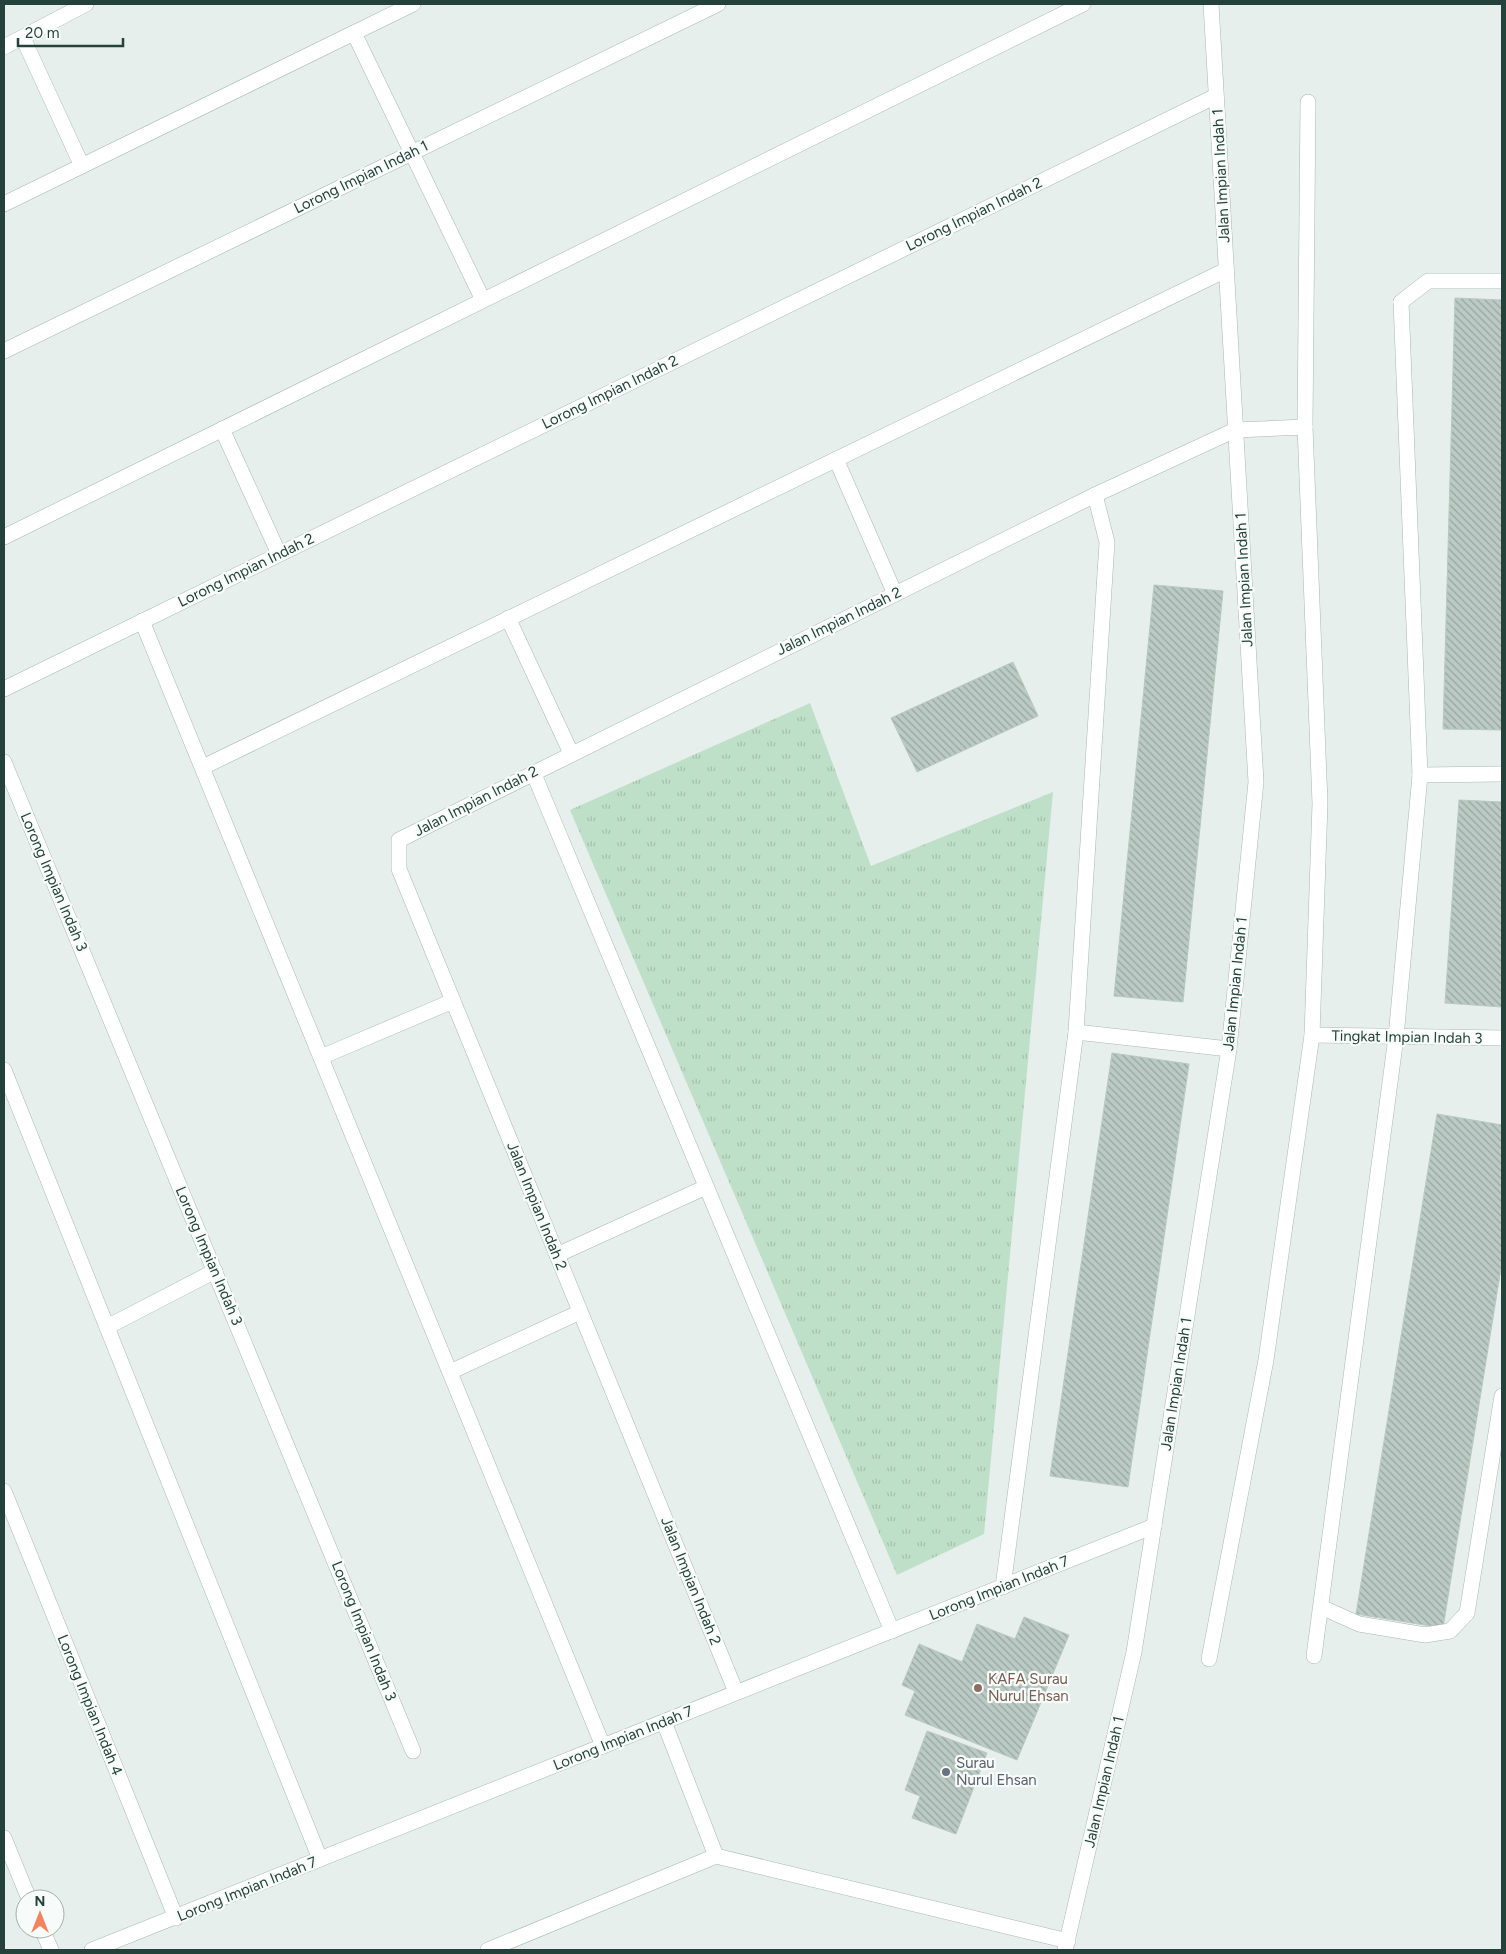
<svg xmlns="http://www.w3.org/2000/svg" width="1506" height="1954" viewBox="0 0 1506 1954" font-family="Figtree,sans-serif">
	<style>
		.park { fill: url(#park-tufts) }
		.building { fill: url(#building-back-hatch); stroke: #b8c9c2 }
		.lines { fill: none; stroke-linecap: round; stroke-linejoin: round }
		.service-casing { stroke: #a8b8b2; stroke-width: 16 }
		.minor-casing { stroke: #a8b8b2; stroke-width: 16 }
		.service { stroke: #fff; stroke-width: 15 }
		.minor { stroke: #fff; stroke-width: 15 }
		.education-dot { fill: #8d6e63; stroke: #f7fbf9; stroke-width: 2 }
		.worship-dot { fill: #6b7280; stroke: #f7fbf9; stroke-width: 2 }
		.labels { text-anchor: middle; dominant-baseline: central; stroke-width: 4.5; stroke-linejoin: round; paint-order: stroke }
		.street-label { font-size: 15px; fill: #24423a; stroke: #f7fbf9 }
		.education-label { font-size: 15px; fill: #785e54; stroke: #f7fbf9; text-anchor: start }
		.worship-label { font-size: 15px; fill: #5b616d; stroke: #f7fbf9; text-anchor: start }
	</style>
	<defs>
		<pattern id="park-tufts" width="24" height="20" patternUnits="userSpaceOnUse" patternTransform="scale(1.25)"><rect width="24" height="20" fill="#bfe0c8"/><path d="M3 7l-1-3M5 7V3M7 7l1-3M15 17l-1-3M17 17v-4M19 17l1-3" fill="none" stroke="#a4c1ad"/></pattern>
		<pattern id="building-back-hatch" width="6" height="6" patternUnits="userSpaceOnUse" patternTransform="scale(1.25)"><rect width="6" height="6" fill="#bbcac4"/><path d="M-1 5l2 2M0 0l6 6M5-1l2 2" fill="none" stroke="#98a6a0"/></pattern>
	</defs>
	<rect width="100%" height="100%" fill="#e6efeb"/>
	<path class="park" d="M810,703L871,866L1053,792L984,1534L897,1575L570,810Z"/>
	<g class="building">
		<path d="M1455,298L1502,300V730L1443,729Z"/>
		<path d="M1154,585L1223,591L1183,1002L1114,996Z"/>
		<path d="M1013,662L1038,716L917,772L891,718Z"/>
		<path d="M1459,800L1502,802V1007L1445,1003Z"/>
		<path d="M1112,1053L1189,1064L1128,1487L1050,1476Z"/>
		<path d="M1437,1114L1502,1125V1262L1443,1628L1356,1614Z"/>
		<path d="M1024,1617L1069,1635L1017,1760L905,1715L915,1691L902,1685L919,1644L962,1662L977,1624L1015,1639Z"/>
		<path d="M927,1731L987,1753L956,1834L912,1818L920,1796L905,1790Z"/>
	</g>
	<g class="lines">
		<defs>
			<g id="service">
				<path d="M354,33L483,300"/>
				<path d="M23,38L82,166"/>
				<path d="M4,204L413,4"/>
				<path d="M1401,302L1428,281H1502"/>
				<path d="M222,429L279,554"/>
				<path d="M836,459L895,594"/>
				<path d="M4,537L1083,4"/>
				<path d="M508,618L571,753"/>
				<path d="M142,621L603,1746"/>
				<path d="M203,767L1226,270"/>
				<path d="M533,772L892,1631"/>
				<path d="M1420,775L1502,774"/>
				<path d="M1076,1032L1229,1049"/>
				<path d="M321,1057L453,1001"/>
				<path d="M4,1070L320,1859"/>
				<path d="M557,1255L706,1187"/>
				<path d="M107,1327L215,1271"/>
				<path d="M450,1372L580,1312"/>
				<path d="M1003,1587L1076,1032L1107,542L1095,495"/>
				<path d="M1321,1607L1359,1624L1425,1635L1450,1631L1467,1613L1502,1396"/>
				<path d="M664,1722L716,1856"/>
				<path d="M4,1838L29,1899"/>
				<path d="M42,1929L51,1950"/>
				<path d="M488,1950L716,1856L1068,1941"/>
			</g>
			<g id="minor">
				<path d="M4,47L86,4"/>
				<path d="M4,351L718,4"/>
				<path d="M4,689L1216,96"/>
				<path d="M4,762L413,1751"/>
				<path d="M1312,1035L1502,1038"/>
				<path d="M4,1491L176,1918"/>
				<path d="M1314,1656L1396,1037L1420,775L1401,302"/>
				<path d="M1209,1659L1266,1360L1312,1035L1320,803L1305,427L1308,102"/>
				<path d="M736,1692L399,869V840L1095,495L1235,430L1305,427"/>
				<path d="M92,1950L1154,1526"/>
				<path d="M1065,1950L1134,1652L1229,1049L1256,782L1211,4"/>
			</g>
		</defs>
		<use href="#service" class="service-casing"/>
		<use href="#minor" class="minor-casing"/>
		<use href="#service" class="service"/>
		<use href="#minor" class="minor"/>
	</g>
	<circle class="education-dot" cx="978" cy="1688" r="5"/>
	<circle class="worship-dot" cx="946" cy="1772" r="5"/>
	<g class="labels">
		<g class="street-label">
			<text transform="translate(1221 176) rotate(-93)">Jalan Impian Indah 1</text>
			<text transform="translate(361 177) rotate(-26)">Lorong Impian Indah 1</text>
			<text transform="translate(974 214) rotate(-26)">Lorong Impian Indah 2</text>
			<text transform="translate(610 392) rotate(-26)">Lorong Impian Indah 2</text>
			<text transform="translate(246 570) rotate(-26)">Lorong Impian Indah 2</text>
			<text transform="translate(1244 580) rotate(-93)">Jalan Impian Indah 1</text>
			<text transform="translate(839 621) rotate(-26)">Jalan Impian Indah 2</text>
			<text transform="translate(476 801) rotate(-27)">Jalan Impian Indah 2</text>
			<text transform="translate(54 882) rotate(67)">Lorong Impian Indah 3</text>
			<text transform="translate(1235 984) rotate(-84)">Jalan Impian Indah 1</text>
			<text transform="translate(1407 1037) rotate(1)">Tingkat Impian Indah 3</text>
			<text transform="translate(537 1206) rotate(68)">Jalan Impian Indah 2</text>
			<text transform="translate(209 1256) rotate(67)">Lorong Impian Indah 3</text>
			<text transform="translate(1176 1384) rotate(-81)">Jalan Impian Indah 1</text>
			<text transform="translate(691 1581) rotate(68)">Jalan Impian Indah 2</text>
			<text transform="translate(999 1588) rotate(-22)">Lorong Impian Indah 7</text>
			<text transform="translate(364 1631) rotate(68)">Lorong Impian Indah 3</text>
			<text transform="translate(90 1705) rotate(68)">Lorong Impian Indah 4</text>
			<text transform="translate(623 1738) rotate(-22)">Lorong Impian Indah 7</text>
			<text transform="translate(1104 1782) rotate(-77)">Jalan Impian Indah 1</text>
			<text transform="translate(247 1889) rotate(-22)">Lorong Impian Indah 7</text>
		</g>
		<g class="education-label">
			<text x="988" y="1679">KAFA Surau<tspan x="988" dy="17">Nurul Ehsan</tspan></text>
		</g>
		<g class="worship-label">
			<text x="956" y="1763">Surau<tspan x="956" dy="17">Nurul Ehsan</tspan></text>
		</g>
	</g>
	<rect width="1506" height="1954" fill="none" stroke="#24423a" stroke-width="10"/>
	<g transform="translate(40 1914)"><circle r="24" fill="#f7fbf9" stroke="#a3b1ad"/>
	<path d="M0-4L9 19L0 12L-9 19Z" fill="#f4845f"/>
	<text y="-8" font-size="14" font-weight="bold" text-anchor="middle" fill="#24423a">N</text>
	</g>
	<path d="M18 38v8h105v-8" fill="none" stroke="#24423a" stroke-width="2.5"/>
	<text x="25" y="38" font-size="15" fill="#24423a" stroke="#f7fbf9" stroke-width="4" paint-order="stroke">20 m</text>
</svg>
